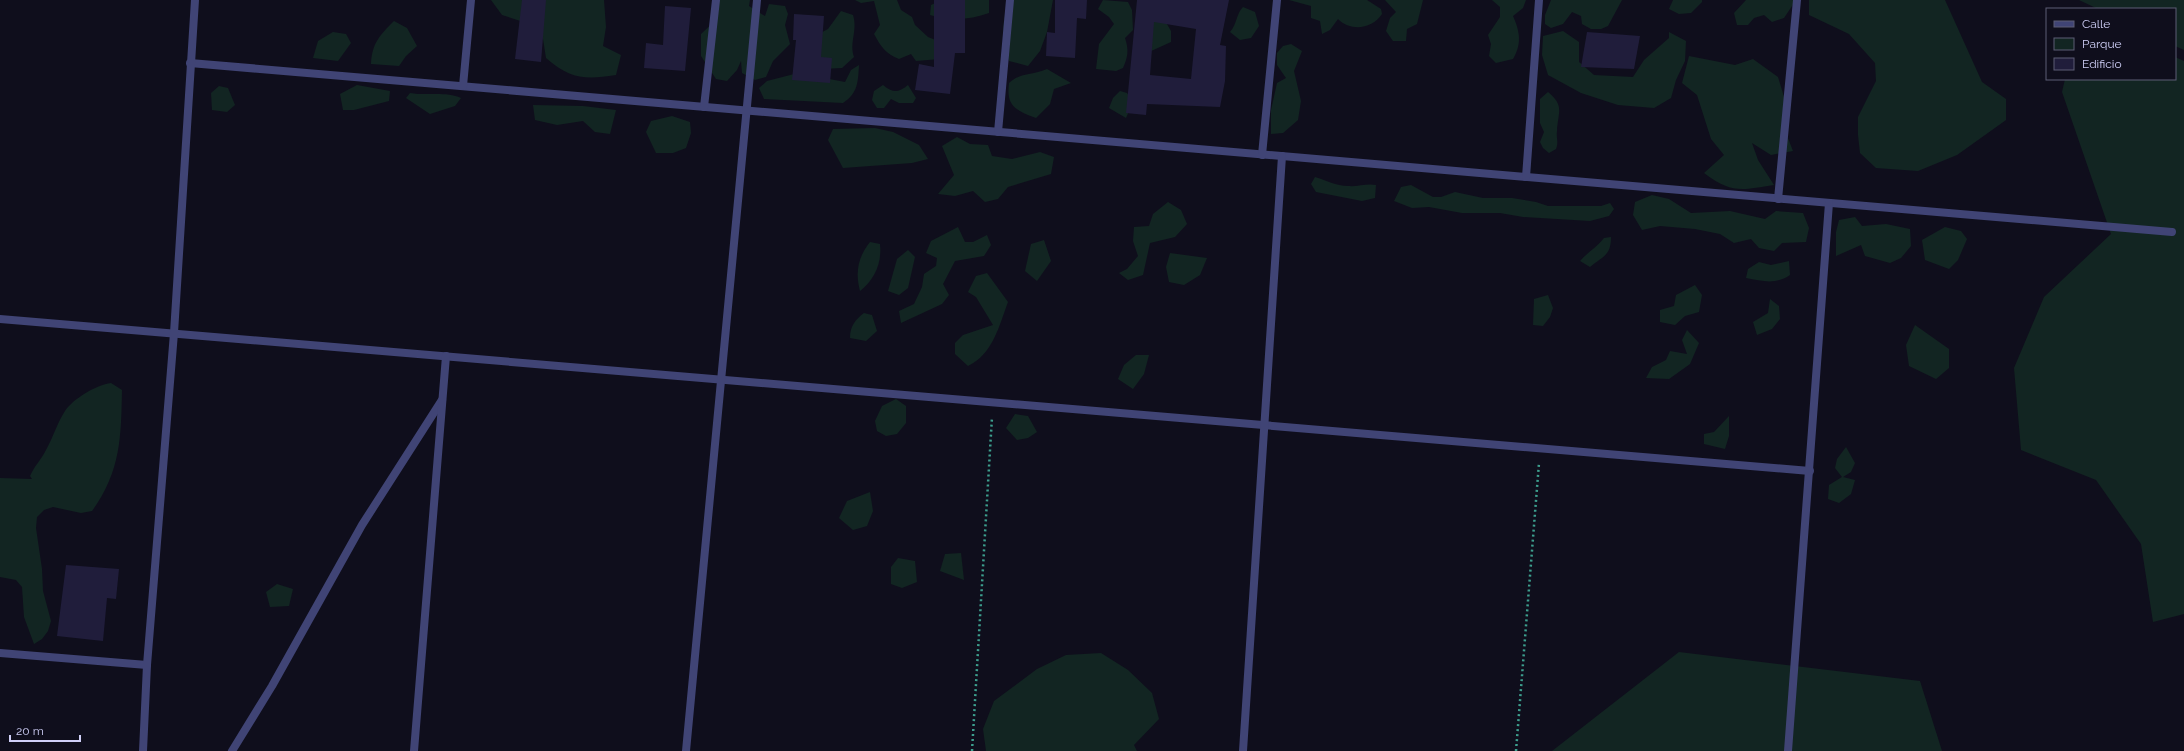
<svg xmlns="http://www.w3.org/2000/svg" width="2184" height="751" viewBox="0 0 2184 751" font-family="Raleway,sans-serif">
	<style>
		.green { fill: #122522 }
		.building { fill: #201d3b; fill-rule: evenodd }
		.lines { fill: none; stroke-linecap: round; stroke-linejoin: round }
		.path { stroke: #3d9f8e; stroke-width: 2.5; stroke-dasharray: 2 3; stroke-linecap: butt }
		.minor { stroke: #404475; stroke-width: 8 }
	</style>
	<rect width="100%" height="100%" fill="#0f0e1c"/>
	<g class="green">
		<path d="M491,0H604L606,27L603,46L621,55L616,75C585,80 570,79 546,58L543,39L539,27L502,15Z"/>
		<path d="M712,0H750L749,6L765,16L769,4L785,6L788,14L785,25L790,44L773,61L766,77L755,80L742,73L741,61L737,70L727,81L716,79L701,56V34L717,19Z"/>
		<path d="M855,0H897L901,10L912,17L915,25L928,37L938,41L940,59L916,61L911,54L899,59C886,54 881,47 874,34L880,25L874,1L861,3Z"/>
		<path d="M942,0H989V13C970,20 950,21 930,15L931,5Z"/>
		<path d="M1011,0H1053L1047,32L1040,51L1028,66L1009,61C1002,39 1000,21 1011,0Z"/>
		<path d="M1103,0L1128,2L1132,10L1133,30L1125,38C1129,50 1128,57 1123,68L1116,71L1096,69L1099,44L1114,24L1109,17L1098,9Z"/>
		<path d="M1289,0H1367L1381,9L1382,14C1372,29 1351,32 1338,19L1330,30L1322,34L1320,21L1311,18V6Z"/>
		<path d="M1385,0H1423L1417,24L1407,29L1406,41H1393L1386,31L1390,18L1396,12Z"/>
		<path d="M1492,0H1526L1523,8L1513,16C1520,32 1522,44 1513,59L1496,63L1489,56L1491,44L1488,35L1500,17V7Z"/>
		<path d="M1551,0H1622L1608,26L1601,29H1591L1582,24L1581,16L1572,12L1563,24L1551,28L1545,24V15Z"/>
		<path d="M1673,0H1702V2L1691,13L1679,14L1669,9Z"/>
		<path d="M1746,0H1796L1784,18L1772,22L1764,15L1754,18L1748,25H1737L1734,13Z"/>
		<path d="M1809,0H1945L1982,82L2006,99V120L1957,155L1918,171L1876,168L1860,153L1858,135V117L1876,81L1875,63L1849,34L1809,15Z"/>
		<path d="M2079,0H2184V50L2175,46V9H2098Z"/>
		<path d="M1243,7L1255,12L1259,26L1251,38L1240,40L1230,32C1237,24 1236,14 1243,7Z"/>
		<path d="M841,11L853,15C858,31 849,42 854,57L842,68L821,69L815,36L828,29Z"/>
		<path d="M1164,19L1171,31V42L1149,52L1142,22Z"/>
		<path d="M394,21L407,28L417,46L406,56L399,66L371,64C372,43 380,35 394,21Z"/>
		<path d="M1563,31L1579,42V62L1594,75L1633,77L1644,60L1669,38V32L1686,41L1685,61L1676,80L1671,98L1654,108L1618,105L1581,93L1548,75L1542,55L1543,36Z"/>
		<path d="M333,32L346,34L351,43L338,61L313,58L318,41Z"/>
		<path d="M1291,44L1302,51L1294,71L1301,101L1298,120L1283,133L1271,134V110L1277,83L1286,78L1277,65V53L1283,46Z"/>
		<path d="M1689,56L1735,65L1753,59L1778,77L1785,100L1784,128L1793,151L1771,155L1752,143L1758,160L1774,185C1741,190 1732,194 1704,173L1724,155L1711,139L1697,95L1682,83Z"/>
		<path d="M2175,57L2184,61V614L2153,622L2141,544L2096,480L2021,450L2014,368L2044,297L2111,234L2062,92L2065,79H2175Z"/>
		<path d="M859,65C858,82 858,93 843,103L764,99L759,88L767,81L798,73L845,82L851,70Z"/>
		<path d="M1047,69L1071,83L1054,89L1050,104L1036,118C1015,110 1006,106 1009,83C1021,72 1031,76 1047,69Z"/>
		<path d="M357,85L390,91L389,101L354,110H343L340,94Z"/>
		<path d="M883,85C893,93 898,93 908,85L916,98L913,103H899L891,99L884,108H877L872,100L874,91Z"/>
		<path d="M219,86L228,88L235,105L227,112L212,110L211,93Z"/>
		<path d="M1120,91L1127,93L1133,102L1126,118L1109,108L1113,98Z"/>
		<path d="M1548,92C1565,106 1558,112 1557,131C1556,139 1559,142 1556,149L1549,153L1543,148L1540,142L1544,132L1540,123V99Z"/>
		<path d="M410,93C427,96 446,91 461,98L455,106L430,114L406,98Z"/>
		<path d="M533,105L583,106L616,110L610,134L595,132L583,121L557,125L535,120Z"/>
		<path d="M672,116L690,122L691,133L686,148L673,153H656L646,132L651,121Z"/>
		<path d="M875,128L893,132L919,145L928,159L912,163L843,168L828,140L833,129Z"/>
		<path d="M957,137L970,144L988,145L992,156L1012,159L1040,152L1054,157L1051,174L1008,187L998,199L985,202L973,191L955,196L938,194L954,175L942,146Z"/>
		<path d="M1315,177C1326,180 1336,186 1348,186C1358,187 1366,183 1376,185L1375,198L1362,201L1316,192L1311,184Z"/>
		<path d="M1411,185L1433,197H1441L1455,192L1483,198H1512L1536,202L1548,206H1601L1610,203L1614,209L1609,216L1590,221L1523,217L1500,213H1462L1429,207L1412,208L1394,201L1401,187Z"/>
		<path d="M1652,195L1669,199L1691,213L1730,211L1765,219L1776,211L1803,213L1809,228L1806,242L1782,243L1774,251L1759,248L1751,239L1734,243L1720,234L1695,229L1660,226L1642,230L1633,215L1635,202Z"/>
		<path d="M1168,202L1181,210L1187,224L1175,237L1150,243L1143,275L1128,280L1119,273L1127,269L1138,256L1133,241L1134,227L1149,226L1153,214Z"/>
		<path d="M1855,217L1862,226L1886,224L1910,229L1911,246L1901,258L1890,263L1865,256L1861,245L1836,256V232L1839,220Z"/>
		<path d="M958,227L965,242H973L987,235L991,245L984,256L955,261L943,284L949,295L942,304L901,323L899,311L914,304L922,287L924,274L936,266L937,258L926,253L931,241Z"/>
		<path d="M1945,227L1961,231L1967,239L1958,260L1949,269L1925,260L1922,240Z"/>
		<path d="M1611,237C1611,256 1603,256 1590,267L1580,261C1588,252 1597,247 1604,238Z"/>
		<path d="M1044,240L1051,261L1037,281L1025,271L1031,244Z"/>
		<path d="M870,242L880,244C882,263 875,279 860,291C855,272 858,257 870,242Z"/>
		<path d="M908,250L915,257L908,288L899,295L888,291L897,259Z"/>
		<path d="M1170,253L1207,258L1200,275L1184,285L1169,282L1166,267Z"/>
		<path d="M1789,261L1790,275C1775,285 1763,281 1746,278L1748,269L1759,262L1771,265Z"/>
		<path d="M987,273L1008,302C999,326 993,354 968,366L955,354V343L963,335L993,325L976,297L968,292L976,276Z"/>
		<path d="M1695,285L1702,295L1699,312L1685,316L1675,325L1660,322V310L1674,306L1676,295Z"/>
		<path d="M1548,295L1553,308L1550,317L1543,326L1533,325L1534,299Z"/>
		<path d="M1770,299L1779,306L1780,319L1772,329L1757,335L1753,322L1768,313Z"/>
		<path d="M864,313L872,315L877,331L866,341L850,338C850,326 855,320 864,313Z"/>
		<path d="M1915,325L1949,349V368L1936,379L1909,366L1906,345Z"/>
		<path d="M1687,330L1699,343L1690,364L1669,379L1646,378L1652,367L1666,360L1670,351L1687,354L1682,340Z"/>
		<path d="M1136,355H1149L1144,374L1133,389L1118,379L1124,365Z"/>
		<path d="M111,383L122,390C121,437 121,471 92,511L81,513L53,507L44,510L37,517L36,528L42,569L43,591L51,621L48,631L42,639L34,644L24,617L22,587L16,580L0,577V478L32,479L30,476C35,465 41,460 46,450C53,438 57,423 65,411C73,399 96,385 111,383Z"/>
		<path d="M896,399L906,406V423L897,434L886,436L877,431L875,421L882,406Z"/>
		<path d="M1015,414L1028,416L1037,432L1028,438L1017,440L1006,428Z"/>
		<path d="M1729,416V436L1725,449L1704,444V434L1714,432Z"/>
		<path d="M1846,447L1855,463L1851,472L1843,477L1855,480L1851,494L1839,503L1828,499L1829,485L1842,477L1835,468L1837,459Z"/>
		<path d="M870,492L873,511L867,526L853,530L839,518L847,501Z"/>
		<path d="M961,553L964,580L940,571L945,554Z"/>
		<path d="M898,558L915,561L917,582L902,588L891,584V567Z"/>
		<path d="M277,584L293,589L289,606L270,607L266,592Z"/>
		<path d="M1679,652L1920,681L1942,751H1552Z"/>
		<path d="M1101,653L1128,670L1152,693L1159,719L1134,745L1137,751H986L983,729L994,701L1037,669L1066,655Z"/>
	</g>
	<g class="building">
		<path d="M522,0H546L541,62L515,59Z"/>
		<path d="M934,0H965V53H955L950,94L915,90L919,64L934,67Z"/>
		<path d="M1055,0H1087L1086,19L1077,18L1075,58L1046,56L1047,32L1055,33Z"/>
		<path d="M1137,0H1229L1220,45L1226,46L1225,81L1220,107L1147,104L1146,115L1126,113ZM1154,22L1196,29L1191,79L1150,75Z"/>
		<path d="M665,6L691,8L685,71L644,68L646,43L663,45Z"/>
		<path d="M794,14L824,16L821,57L832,58L830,83L792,80L796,40H793Z"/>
		<path d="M1587,32L1640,36L1634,69L1581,67Z"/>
		<path d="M66,565L119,569L116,599L107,598L103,641L57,636Z"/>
	</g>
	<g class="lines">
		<g class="path">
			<path d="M972,751L992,417"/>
			<path d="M1516,751L1539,463"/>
		</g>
		<g class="minor">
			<path d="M190,63L2172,232"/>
			<path d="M463,86L471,0"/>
			<path d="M704,107L716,0"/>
			<path d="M998,132L1010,0"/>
			<path d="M1262,155L1277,0"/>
			<path d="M1526,177L1539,0"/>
			<path d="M1778,199L1797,0"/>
			<path d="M0,319L1810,471"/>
			<path d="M0,653L147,665"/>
			<path d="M143,751L147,665L174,333L195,0"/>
			<path d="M232,751L272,686L362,525L442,400"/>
			<path d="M414,751L446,356"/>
			<path d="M686,751L757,0"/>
			<path d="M1243,751L1282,156"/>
			<path d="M1788,751L1829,203"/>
		</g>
	</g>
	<rect x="2046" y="8" width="130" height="72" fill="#0f0e1c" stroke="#5c5c74"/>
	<rect x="2054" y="21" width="20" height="6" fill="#404475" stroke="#5c5c74"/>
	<text x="2082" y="28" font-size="12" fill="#d0d0f8">Calle</text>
	<rect x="2054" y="38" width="20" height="12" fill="#122522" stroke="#5c5c74"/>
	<text x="2082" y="48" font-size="12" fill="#d0d0f8">Parque</text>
	<rect x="2054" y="58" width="20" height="12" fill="#201d3b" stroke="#5c5c74"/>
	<text x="2082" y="68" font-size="12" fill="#d0d0f8">Edificio</text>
	<path d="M10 735v6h70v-6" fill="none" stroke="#d0d0f8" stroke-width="2"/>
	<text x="16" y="735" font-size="12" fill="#d0d0f8" stroke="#0f0e1c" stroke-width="3" paint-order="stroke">20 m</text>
</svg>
